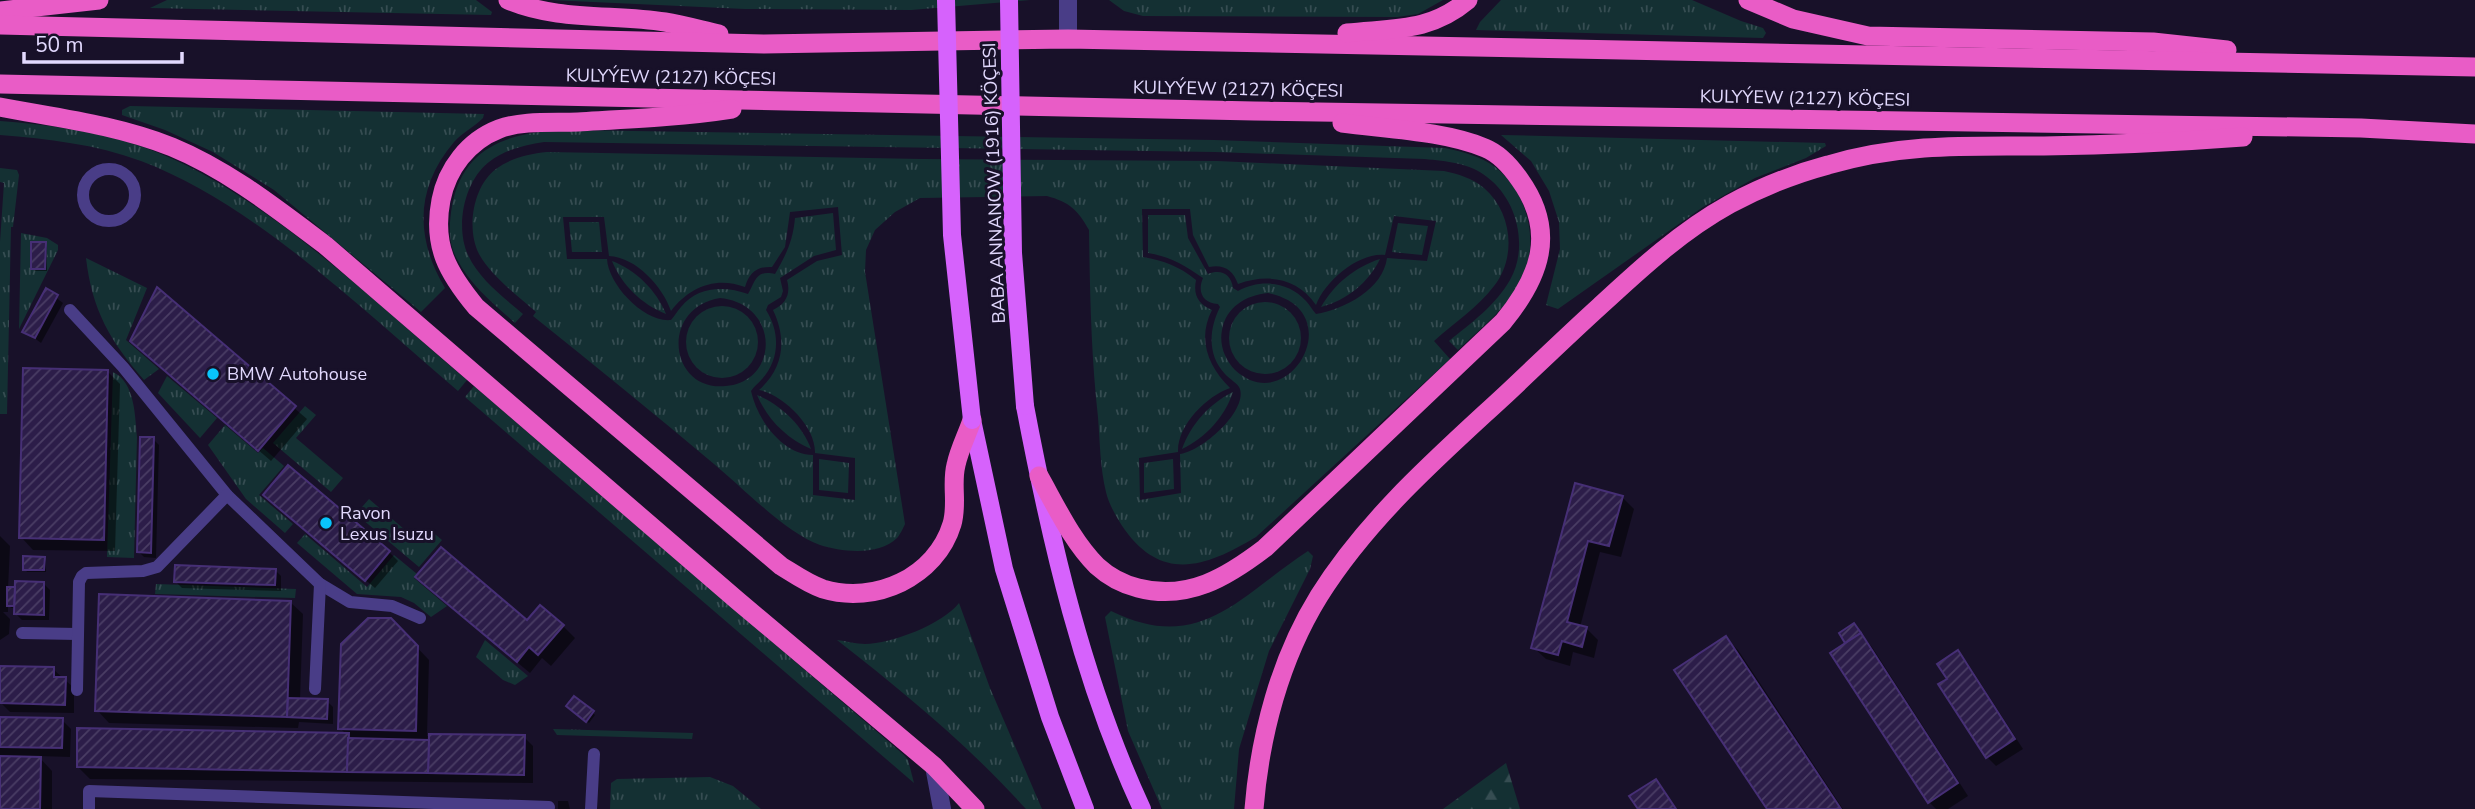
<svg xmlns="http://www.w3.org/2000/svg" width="2475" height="809" viewBox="0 0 2475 809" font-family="'Nunito Sans',sans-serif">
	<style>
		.grass { fill: url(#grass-tufts); fill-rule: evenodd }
		.forest { fill: url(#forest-firs) }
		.shadow { fill: #0007 }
		.building { fill: url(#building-hatch); stroke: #462f75; stroke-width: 2 }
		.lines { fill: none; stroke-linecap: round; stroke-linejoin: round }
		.service { stroke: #493d87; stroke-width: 12 }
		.tertiary { stroke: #493d87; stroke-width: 18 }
		.primary { stroke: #d662fc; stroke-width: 18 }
		.trunk { stroke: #e95cc6; stroke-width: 19 }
		.primary-bridge { stroke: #d662fc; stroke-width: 18 }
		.poi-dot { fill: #09c4fb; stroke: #181129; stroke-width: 2.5 }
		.labels { text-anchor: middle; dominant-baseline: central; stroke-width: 6; stroke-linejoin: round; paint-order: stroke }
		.street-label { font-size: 18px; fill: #e2d9fe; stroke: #181129 }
		.poi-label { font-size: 18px; fill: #e2d9fe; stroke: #181129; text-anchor: start }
	</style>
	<defs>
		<pattern id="grass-tufts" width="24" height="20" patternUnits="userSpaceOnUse" patternTransform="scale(1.75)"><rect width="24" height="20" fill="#143033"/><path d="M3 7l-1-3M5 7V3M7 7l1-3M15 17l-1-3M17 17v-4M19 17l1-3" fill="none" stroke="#364d52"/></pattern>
		<pattern id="forest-firs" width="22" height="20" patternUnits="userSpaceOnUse" patternTransform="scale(1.75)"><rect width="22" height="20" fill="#143033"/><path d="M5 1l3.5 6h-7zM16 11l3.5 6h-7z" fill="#364d52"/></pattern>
		<pattern id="building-hatch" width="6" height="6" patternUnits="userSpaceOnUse" patternTransform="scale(1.75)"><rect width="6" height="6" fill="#2c1d49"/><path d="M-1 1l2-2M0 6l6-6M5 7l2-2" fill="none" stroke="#4a3d64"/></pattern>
	</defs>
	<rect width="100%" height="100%" fill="#181129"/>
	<g class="grass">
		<path d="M167,0H476L492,12L491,15L150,8Z"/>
		<path d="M550,0H1030L911,10L745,9Z"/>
		<path d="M1109,0H1443L1418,14L1397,17L1143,16L1124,11Z"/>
		<path d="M1501,0H1692L1741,21L1763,28L1766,33L1763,38L1476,30L1480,22Z"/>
		<path d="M130,106L484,114L483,118C474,127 463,132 454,142C415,188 415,238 445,288L421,312L274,190L213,152L165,130L122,115V110Z"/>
		<path d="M0,121C50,125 98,131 146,148C261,190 374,302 467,380L458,391C365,312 255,204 141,161C95,144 48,139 0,135Z"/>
		<path d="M566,130L1214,140L1445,148C1462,152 1481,156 1495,167C1526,191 1539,237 1524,274C1511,305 1482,327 1458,350L1449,341C1471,323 1496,305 1510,280C1529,247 1517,199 1487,177C1470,163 1446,161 1425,159L1215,152L544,142C525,145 506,149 489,162C464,181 455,227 468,255C479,279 503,297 523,314L515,323C494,304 470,285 457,259C448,243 449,224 452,206C463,145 511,132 566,130Z"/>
		<path d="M1501,135L1825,143L1826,146L1806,158L1755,178L1703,207L1558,309L1546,305L1560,249L1559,222L1549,191L1531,161Z"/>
		<path d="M547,152L921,159L1217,161L1444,171C1458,174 1472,178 1484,188C1512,212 1517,257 1494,286C1478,307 1454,323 1434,341L1450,359L1256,537C1209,565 1164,584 1125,530C1118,520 1109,505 1106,492C1100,468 1100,442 1098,417C1091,354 1090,294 1089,230C1078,210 1069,202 1047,196L920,198L895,212L875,230L866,250L865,272L905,524C903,528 900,535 897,538C879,556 842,552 820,545C786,533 743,488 714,464C655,414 594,365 533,316L536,312C516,294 492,277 479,254C466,229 473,186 496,169C511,158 529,154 547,152ZM838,207L842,255L817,261L787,280C791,294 786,304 773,310C787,339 784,368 759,390C784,395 816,427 815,453L855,458V500L813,495V455C782,455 757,419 751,391C754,386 758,384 762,379C780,359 780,332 766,310L768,305L781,297L783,291L780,278L814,256L836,250L833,213L795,218C793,241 786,255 775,274C755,269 755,283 748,294C725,286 698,286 681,307C677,311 675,316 671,320C644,323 608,284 607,259H567L563,217H604L609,256C636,257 663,287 671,311C689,287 716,276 745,287C749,273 757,266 772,267L785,247L790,212ZM1142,209H1190L1193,235L1209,267C1224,264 1233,270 1238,284C1268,273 1298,278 1316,305C1325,281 1359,252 1385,255L1394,216L1436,221L1427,261L1387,258C1383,289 1345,309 1316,314C1312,310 1310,305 1306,301C1288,281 1260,279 1238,291L1233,288C1231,274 1221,269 1208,274L1188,238L1185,215H1148V253C1171,257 1184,265 1203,278C1197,292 1203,303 1218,304L1220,307C1209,329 1207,355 1225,374C1229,379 1238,383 1240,389C1247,412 1201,452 1180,454L1181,493L1140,500L1139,458L1178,452C1177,425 1207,396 1230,388C1208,366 1197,339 1212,310C1198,304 1193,295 1196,280C1179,266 1164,261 1143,257ZM1268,293C1352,310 1289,420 1235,370C1225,360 1219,345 1222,330C1226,307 1246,295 1268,293ZM720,298C780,304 780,381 726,386C669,392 659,308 720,298Z"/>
		<path d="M0,168L17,170L19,175L13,227H11L7,414H0V242L4,183L0,182Z"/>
		<path d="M569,222H599L602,252H572Z"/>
		<path d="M1398,223L1428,226L1422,255L1392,252Z"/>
		<path d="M21,233L47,238L58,245V250L19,329Z"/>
		<path d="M86,258L147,288L126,340L159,369L144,380C110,341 92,310 86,258Z"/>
		<path d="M1380,259C1368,283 1347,300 1321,307C1334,284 1355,267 1380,259Z"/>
		<path d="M612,261C636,270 656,290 666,314C641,304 622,285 612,261Z"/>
		<circle cx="1265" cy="338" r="36"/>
		<circle cx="722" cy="342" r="36"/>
		<path d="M113,372C135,382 135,416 137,437L134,558L107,557Z"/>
		<path d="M167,376L217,418L200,438L158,393Z"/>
		<path d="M474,386L904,755L908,760L914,783L465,397Z"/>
		<path d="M1233,392C1224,418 1206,437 1182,449C1191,424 1209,404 1233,392Z"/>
		<path d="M757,395C781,405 802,425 811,449C786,438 768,420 757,395Z"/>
		<path d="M305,406L316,415L296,438L343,478L331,492L273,443Z"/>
		<path d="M225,425L258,453L263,448L284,466L259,495L293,524L285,533L246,499L208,445Z"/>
		<path d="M819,459L849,463L848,493L819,490Z"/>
		<path d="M1173,459L1174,489L1144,493V463Z"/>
		<path d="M369,499L419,542L430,530L442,540L419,567L356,514Z"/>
		<path d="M305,534L367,587L394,555L417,574L414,578L447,606L431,617L414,603L401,597L357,594L297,543Z"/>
		<path d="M1308,551L1313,556L1310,569L1269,651L1239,749L1234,809H1162L1128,731L1105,617L1111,611C1200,655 1239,596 1308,551Z"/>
		<path d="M156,584L296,589L295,598L155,594Z"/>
		<path d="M959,603L990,688L1042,809H1026C967,744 906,694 837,640C846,641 856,644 865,644C891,644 943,624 959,603Z"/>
		<path d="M485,640L528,676L515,685L503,680L476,657Z"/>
		<path d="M553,729L693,733L692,739L557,735Z"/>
		<path d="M710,777L733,786L761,809H610L611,783L617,779Z"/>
	</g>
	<path class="forest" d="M1506,763L1520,809H1443Z"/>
	<g class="shadow">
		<path d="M45,244L47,247V271H35L33,269Z"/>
		<path d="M157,290L307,419L271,461L132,341Z"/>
		<path d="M47,291L63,303L41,343L25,331Z"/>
		<path d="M108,372L120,384L115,551L33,550L21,537Z"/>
		<path d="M153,439L159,445L156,558L144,557L138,551Z"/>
		<path d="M1576,485L1622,497L1634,509L1621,557L1600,552L1580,627L1586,628L1598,640L1594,658L1573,652L1570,666L1546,659L1533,647Z"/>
		<path d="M274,504L389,552L398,561L375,588Z"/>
		<path d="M0,536L10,546L8,589L44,584L50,590L49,620H22L16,614V608H11L8,604V612H3L10,619L9,634L0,640Z"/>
		<path d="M44,558L46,561V572H27L25,569Z"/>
		<path d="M275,570L281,576V591L182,588L176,582Z"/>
		<path d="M429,589L527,622L563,626L575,638L551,666L542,658L530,673Z"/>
		<path d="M290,602L303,614L300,700L327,701L333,707V724L299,722L298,728L109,723L97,710Z"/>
		<path d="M391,620L429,660L427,736L524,737L533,746V783L90,779L78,767L346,734L340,728Z"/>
		<path d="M1856,628L1872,647L1968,796L1948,809H1936L1929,802L1841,633Z"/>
		<path d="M1726,638L1738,650L1843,809H1769Z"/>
		<path d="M1958,653L1967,662L2023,749L1996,766L1987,757L1949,679Z"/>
		<path d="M53,669L74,688V713L10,712L1,703Z"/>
		<path d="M568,706L593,713L595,715L589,723Z"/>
		<path d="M0,718L62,720L71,729L70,757L38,756L52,771V809H0Z"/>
		<path d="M558,801H568L570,809H558Z"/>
	</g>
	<g class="building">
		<path d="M31,242H46L45,269H31Z"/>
		<path d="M157,287L296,406L258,451L130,341Z"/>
		<path d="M46,288L58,295L35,338L22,332Z"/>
		<path d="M23,368L108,370L104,540L19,538Z"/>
		<path d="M140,437H154L151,553L137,552Z"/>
		<path d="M288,465L390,551L365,581L263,495Z"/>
		<path d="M1575,483L1623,496L1609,546L1588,541L1567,622L1587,627L1582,647L1562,641L1558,655L1531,648Z"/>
		<path d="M441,547L527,620L540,605L564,625L538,655L529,647L517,662L415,577Z"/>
		<path d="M23,556L45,557L44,570H23Z"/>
		<path d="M175,565L276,569L275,585L174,582Z"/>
		<path d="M15,581L44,582V615L14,614Z"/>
		<path d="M7,587H15L14,606H7Z"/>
		<path d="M99,594L291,601L287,717L95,711Z"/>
		<path d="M368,618H391L418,646L416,731L338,729L341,644Z"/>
		<path d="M1854,623L1861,633L1845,643L1839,633Z"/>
		<path d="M1861,633L1958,783L1928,803L1830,653Z"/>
		<path d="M1726,636L1841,809H1767L1674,670Z"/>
		<path d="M1958,650L2015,739L1986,758L1938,684L1947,679L1937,664Z"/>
		<path d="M0,666L54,667V677H66L65,705L0,703Z"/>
		<path d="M574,696L594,711L586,722L566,706Z"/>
		<path d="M288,698L328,699L327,719L287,717Z"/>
		<path d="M0,717L63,718L62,748L0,747Z"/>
		<path d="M77,728L349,733L347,772L77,767Z"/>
		<path d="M429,734L525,735L524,775L428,773Z"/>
		<path d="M348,738L429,740L428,773L347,772Z"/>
		<path d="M0,756L41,757L40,809H0Z"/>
		<path d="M1656,779L1676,809H1638L1629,796Z"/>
	</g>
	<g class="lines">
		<g class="service">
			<circle cx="109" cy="195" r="26"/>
			<path d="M70,310L123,367L227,495L320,584L350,602L392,606L420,618"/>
			<path d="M22,633L78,634"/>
			<path d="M315,689L320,584"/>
			<path d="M77,690L79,582L82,576L86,573L143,571L157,567L227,495"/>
			<path d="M89,809V791L549,807"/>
			<path d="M591,809L594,754"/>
		</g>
		<g class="tertiary">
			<path d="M1068,39V0"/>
			<path d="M934,766L942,809"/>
		</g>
		<g class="primary">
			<path d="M1025,406C1051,543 1083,682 1142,809"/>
			<path d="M972,420L1004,569L1050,717L1085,809"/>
		</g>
		<g class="trunk">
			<path d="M508,0C556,21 614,14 665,22C683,25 701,30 719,34"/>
			<path d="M1748,0L1793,19L1868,36L2153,42L2227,50"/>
			<path d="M0,11L99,0"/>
			<path d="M0,25L764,44L1068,39L2475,67"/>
			<path d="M1347,33C1395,28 1430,32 1468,0"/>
			<path d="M0,84L1254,111L2361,128L2475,134"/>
			<path d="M0,107C58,118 117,125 172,147C228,170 277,209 325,245L738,601L934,766L975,809"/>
			<path d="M732,109C681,117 630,119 578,122C553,123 523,120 499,129C468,141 447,169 441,200C432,246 448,273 476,307L781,566C794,574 808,584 823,589C875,605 936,577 952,524C958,504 951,484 956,465C959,450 967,435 972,420"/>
			<path d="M1039,476C1056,506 1072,541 1097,566C1109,577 1122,584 1138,588C1188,601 1227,577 1265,548L1503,322C1540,277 1557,232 1520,180C1511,167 1500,154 1485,148C1445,131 1386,129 1342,123"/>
			<path d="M1254,809C1260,735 1280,659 1319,596C1368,518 1437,458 1503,397C1535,367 1567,336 1600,306C1640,269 1681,231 1730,204C1760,188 1794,174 1828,165C1902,143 1969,146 2044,146C2111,145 2177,142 2243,137"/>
		</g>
		<g class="primary-bridge">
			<path d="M946,0L952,235L972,420"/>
			<path d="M1009,0L1013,253L1025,406"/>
		</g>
	</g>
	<g class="poi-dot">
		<circle cx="213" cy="374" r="7"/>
		<circle cx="326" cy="523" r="7"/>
	</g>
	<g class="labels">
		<g class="street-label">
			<text transform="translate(671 77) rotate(1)">KULYÝEW (2127) KÖÇESI</text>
			<text transform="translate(1238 89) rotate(1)">KULYÝEW (2127) KÖÇESI</text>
			<text transform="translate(1805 98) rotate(1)">KULYÝEW (2127) KÖÇESI</text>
			<text transform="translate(994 183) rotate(-92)">BABA ANNANOW (1916) KÖÇESI</text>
		</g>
		<g class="poi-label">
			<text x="227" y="374">BMW Autohouse</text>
			<text x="340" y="513">Ravon<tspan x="340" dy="21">Lexus Isuzu</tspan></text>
		</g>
	</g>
	<path d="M24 52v10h158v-10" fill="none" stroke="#e2d9fe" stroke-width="3.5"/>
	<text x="35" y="52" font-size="21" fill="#e2d9fe" stroke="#181129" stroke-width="5" paint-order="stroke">50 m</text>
</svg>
